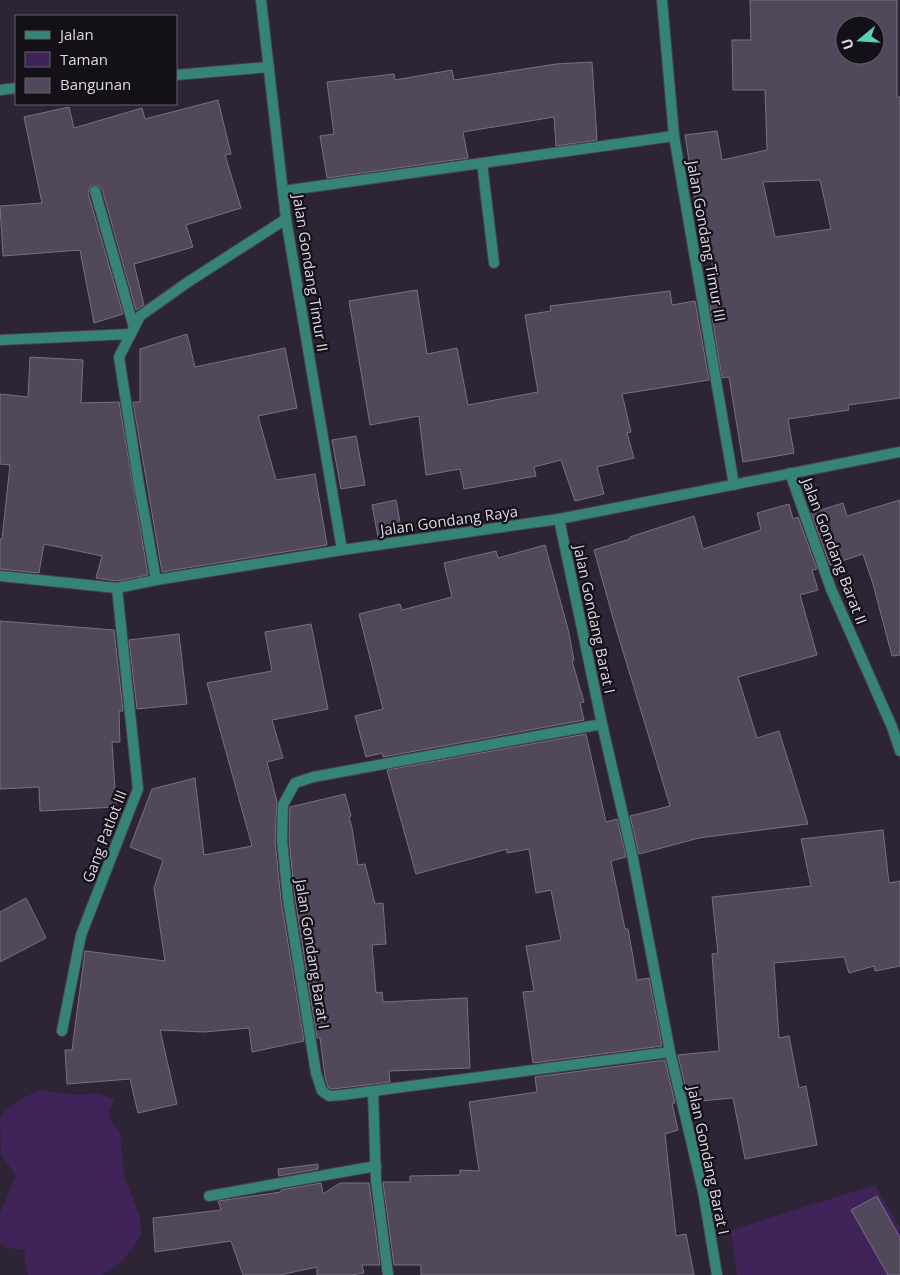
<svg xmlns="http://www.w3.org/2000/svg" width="900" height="1275" viewBox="0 0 900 1275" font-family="'Open Sans',sans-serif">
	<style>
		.green { fill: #402359 }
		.building { fill: #51485b; stroke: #7a7084; fill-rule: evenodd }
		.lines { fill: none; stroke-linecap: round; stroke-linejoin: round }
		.street-casing { stroke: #494152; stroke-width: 12 }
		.street { stroke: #358475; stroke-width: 10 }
		.labels { text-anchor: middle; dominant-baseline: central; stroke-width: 4.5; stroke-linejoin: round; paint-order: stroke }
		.street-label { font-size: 15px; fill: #dcd7e2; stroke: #141018 }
	</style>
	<rect width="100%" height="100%" fill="#2d2536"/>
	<g class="green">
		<path d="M42,1090L75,1095L97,1093L115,1099L109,1111L110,1119L120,1132L124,1176L140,1218L141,1235L134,1247L120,1263L102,1275H28L25,1263L26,1250L6,1248L0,1242V1213L16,1176L1,1154L0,1117C12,1103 25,1096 42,1090Z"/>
		<path d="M875,1185L900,1228V1275H737L731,1230Z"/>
	</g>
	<g class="building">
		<path d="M750,0H897V97H900V398L848,405L849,410L788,419L794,453L743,462L729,377L722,378L709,299L718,297L702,204L696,205L685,135L717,131L722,160L767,150L765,90H733L732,40H751ZM845,25H875V55H845ZM820,180L831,229L775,237L763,182Z"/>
		<path d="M592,62L597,140L556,146L554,117L463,132L468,158L327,178L320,136L334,134L327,82L394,74L395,80L452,70L454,80L556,64Z"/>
		<path d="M218,100L231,154L225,155L241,208L186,225L193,247L134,264L144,305L136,310L102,189L97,185L90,186L88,193L123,314L94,323L80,250L3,256L0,206L42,203L24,117L69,107L74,128L142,108L145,119Z"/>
		<path d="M417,290L427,354L457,348L468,405L538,392L525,315L551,311L550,306L670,291L672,305L695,301L709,380L622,394L631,432L627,433L634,458L597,467L604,494L575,501L561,460L534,467L536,476L464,489L460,469L426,475L419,416L370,425L349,301Z"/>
		<path d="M187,334L195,367L285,348L297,408L258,416L276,480L315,474L327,545L162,572L133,402H140V349Z"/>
		<path d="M30,357L83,360L81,403L119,402L148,575L117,581L96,578L102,556L44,544L39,573L0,569V539H2L10,465L0,464V394L28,397Z"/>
		<path d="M356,436L365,485L341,489L332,440Z"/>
		<path d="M396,500L402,533L378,537L372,505Z"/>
		<path d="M900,500V655L892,656L873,584L863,554L830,565L811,513L843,503L847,516Z"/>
		<path d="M789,504L793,519L798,517L817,569L812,570L818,590L800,595L817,655L738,677L757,738L779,731L808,824L699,838L639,854L630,816L670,806L615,625L594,550L630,539V537L694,516L703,549L761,530L757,513Z"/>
		<path d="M545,545L568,629L574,660L572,661L584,702L580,703L584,720L383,757L382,753L366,757L355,716L383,709L359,614L400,604L402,610L452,597L444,563L496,551L498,558Z"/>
		<path d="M0,621L114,630L123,711H119L120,742H112L116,807L40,811L39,787L0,789Z"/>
		<path d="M311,624L328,709L272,720L283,758L267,762L277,802L275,841L281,900L304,1041L252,1052L249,1028L204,1032L160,1030L177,1104L138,1113L130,1079L67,1084L65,1050H72L85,951L165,961L154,888L163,860L130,847L152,789L195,778L204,855L252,846L207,683L272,671L265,632Z"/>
		<path d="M179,634L187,704L137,709L129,640Z"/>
		<path d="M586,734L606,822L617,819L626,857L611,861L625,929H628L637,980L649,978L662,1046L533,1063L523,992L534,991L526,946L561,940L551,890L536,893L529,849L507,853V849L416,874L387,770Z"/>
		<path d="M345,794L351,816L349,817L352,828L358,865L365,864L375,904L383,903L386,944L372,945L376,993L382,992L383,1002L467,998L470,1068L389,1071L390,1082L341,1088L331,1089L328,1087L325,1077L320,1038H317L295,898L289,840L290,807Z"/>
		<path d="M883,830L889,883L900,881V966L875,971L874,966L849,973L844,957L774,963L779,1038L789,1036L799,1088L806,1086L817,1145L745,1159L733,1098L689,1102L678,1055L719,1051L712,954L718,953L712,897L811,886L801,839Z"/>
		<path d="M26,898L46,938L0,962V912Z"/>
		<path d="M665,1060L675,1103H672L678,1130L665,1134L676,1236L686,1234L694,1275H421V1265H394L383,1182H410V1176L460,1175V1170L479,1171L469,1102L537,1092L535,1077Z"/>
		<path d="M318,1164V1169L279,1176L278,1169Z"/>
		<path d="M321,1183L323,1194L340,1183H369L380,1265H362L364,1273L351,1275H317V1267L280,1275H243L231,1241L155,1252L153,1218L221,1210L218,1201L281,1192V1190Z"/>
		<path d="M877,1196L900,1238V1275H888L851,1210Z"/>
	</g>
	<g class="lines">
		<defs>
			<g id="street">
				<path d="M261,0L286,219L342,550"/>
				<path d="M662,0L674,136L734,485"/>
				<path d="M176,75L269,67"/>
				<path d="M0,90L16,88"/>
				<path d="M482,163L494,263"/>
				<path d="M95,191L134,328"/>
				<path d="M283,191L674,136"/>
				<path d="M0,340L131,334"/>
				<path d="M790,473L831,589L892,727L900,751"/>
				<path d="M559,519L602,724L632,854L670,1052L703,1191L717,1275"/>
				<path d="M0,576L117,588L156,580L342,550L559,519L900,452"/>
				<path d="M156,580L138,479L119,357L140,316L188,282L286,219"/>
				<path d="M602,724L313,777L295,783L283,805L282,840L288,899L316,1073L322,1091L329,1096L342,1095L670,1052"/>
				<path d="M62,1031L81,935L138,789L117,588"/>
				<path d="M373,1091L376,1180L388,1275"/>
				<path d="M209,1196L376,1166"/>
			</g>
		</defs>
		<use href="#street" class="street-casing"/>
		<use href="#street" class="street"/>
	</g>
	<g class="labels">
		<g class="street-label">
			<text transform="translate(707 241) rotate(80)">Jalan Gondang Timur III</text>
			<text transform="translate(311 273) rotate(81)">Jalan Gondang Timur II</text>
			<text transform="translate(449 520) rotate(-8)">Jalan Gondang Raya</text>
			<text transform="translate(835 551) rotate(69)">Jalan Gondang Barat II</text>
			<text transform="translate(595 619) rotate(78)">Jalan Gondang Barat I</text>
			<text transform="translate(104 836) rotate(-69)">Gang Patlot III</text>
			<text transform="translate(313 954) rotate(81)">Jalan Gondang Barat I</text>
			<text transform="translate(709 1160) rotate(78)">Jalan Gondang Barat I</text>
		</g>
	</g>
	<rect x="15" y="15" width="162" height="90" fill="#141018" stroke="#646069"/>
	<rect x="25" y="31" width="25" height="8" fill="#358475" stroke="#646069"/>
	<text x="60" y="40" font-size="15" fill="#dcd7e2">Jalan</text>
	<rect x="25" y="52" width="25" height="15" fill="#402359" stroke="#646069"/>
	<text x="60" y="65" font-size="15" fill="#dcd7e2">Taman</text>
	<rect x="25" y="78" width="25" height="15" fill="#51485b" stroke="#646069"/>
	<text x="60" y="90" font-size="15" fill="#dcd7e2">Bangunan</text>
	<g transform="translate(860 40) rotate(252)"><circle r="24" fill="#141018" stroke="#646069"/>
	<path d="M0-4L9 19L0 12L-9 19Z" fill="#5dceb9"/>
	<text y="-8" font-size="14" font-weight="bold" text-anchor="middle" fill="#dcd7e2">U</text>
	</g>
</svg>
